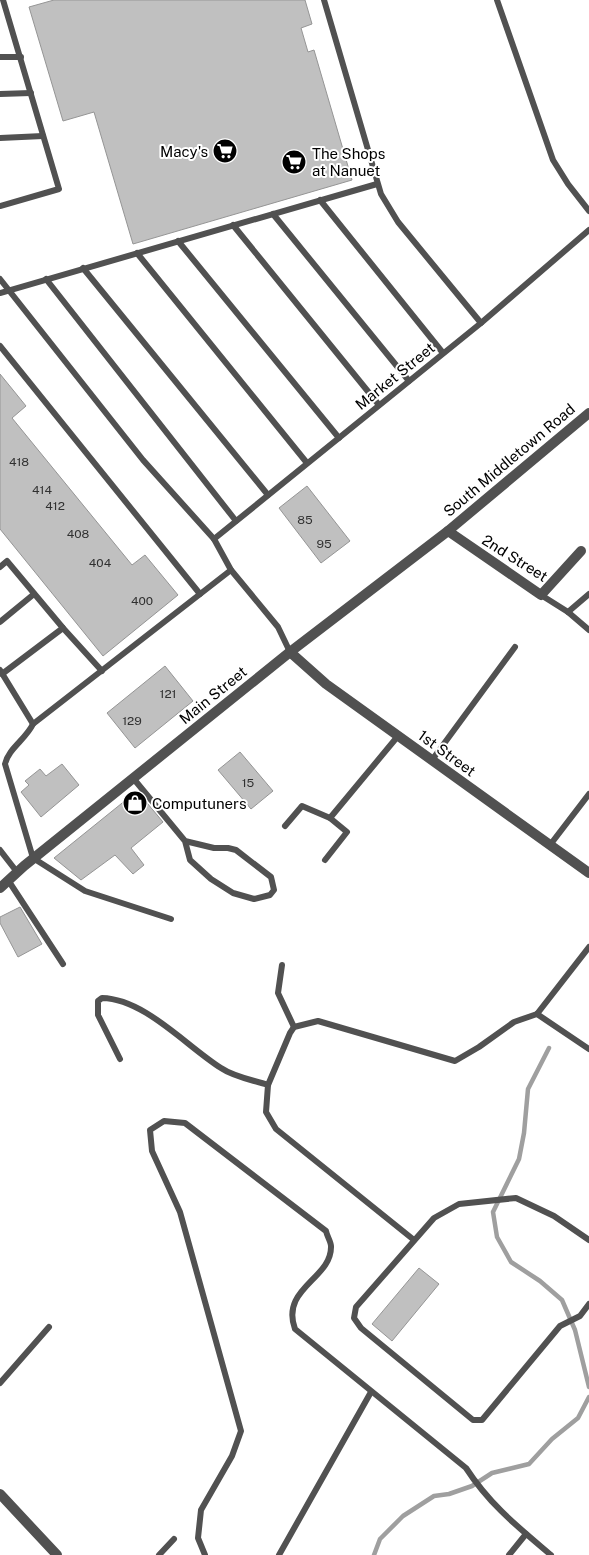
<svg xmlns="http://www.w3.org/2000/svg" width="589" height="1555" viewBox="0 0 589 1555" font-family="'Public Sans',sans-serif">
	<style>
		.lines { fill: none; stroke-linecap: round; stroke-linejoin: round }
		.stream { stroke: #9f9f9f; stroke-width: 4.5 }
		.building { fill: #c0c0c0; stroke: #959595 }
		.service { stroke: #515151; stroke-width: 6 }
		.minor { stroke: #515151; stroke-width: 10 }
		.tertiary { stroke: #515151; stroke-width: 10 }
		.labels { text-anchor: middle; dominant-baseline: central; stroke-width: 4; stroke-linejoin: round; paint-order: stroke }
		.number-label { font-size: 12px; fill: #303030 }
		.poi-label { font-size: 15px; fill: #000; stroke: #fff; text-anchor: start }
		.street-label { font-size: 15px; fill: #000; stroke: #fff }
	</style>
	<rect width="100%" height="100%" fill="#fff"/>
	<g class="lines">
		<g class="stream">
			<path d="M549,1048L528,1089L524,1133L519,1159L493,1212L497,1237L511,1262L540,1281L562,1300L575,1330L589,1387"/>
			<path d="M374,1555L380,1539L403,1516L434,1496L449,1494L472,1486L492,1473L529,1464L552,1439L578,1418L589,1397"/>
		</g>
	</g>
	<g class="building">
		<path d="M54,0H305L312,24L301,28L308,52L314,50L352,180L133,244L94,112L63,121L29,7Z"/>
		<path d="M0,374L26,406L12,418L132,565L145,555L178,595L103,656L0,529Z"/>
		<path d="M307,486L350,541L321,563L279,508Z"/>
		<path d="M165,666L193,701L135,748L107,713Z"/>
		<path d="M240,752L273,791L251,809L218,770Z"/>
		<path d="M62,764L79,785L41,817L21,792L29,785L25,781L40,769L46,776Z"/>
		<path d="M137,791L163,822L131,848L144,865L133,874L115,855L81,880L54,858Z"/>
		<path d="M20,907L42,944L18,957L0,923V917Z"/>
		<path d="M419,1268L439,1284L392,1341L372,1324Z"/>
	</g>
	<g class="lines">
		<g class="service">
			<path d="M324,0L381,194L398,222L481,323"/>
			<path d="M497,0L553,160L568,184L589,211"/>
			<path d="M0,57H21"/>
			<path d="M0,94L31,93"/>
			<path d="M0,138L43,136"/>
			<path d="M320,200L443,353"/>
			<path d="M0,206L59,189L3,0"/>
			<path d="M273,214L409,381"/>
			<path d="M233,225L379,405"/>
			<path d="M178,241L339,438"/>
			<path d="M137,253L307,463"/>
			<path d="M83,268L268,495"/>
			<path d="M0,279L143,460L214,539L231,570L278,627L290,652"/>
			<path d="M46,279L236,521"/>
			<path d="M0,293L377,184"/>
			<path d="M0,346L200,594"/>
			<path d="M214,539L481,323L589,230"/>
			<path d="M0,567L7,561L63,628L102,671"/>
			<path d="M541,595L568,612L589,630"/>
			<path d="M568,612L589,594"/>
			<path d="M0,622L34,594"/>
			<path d="M0,670L33,724L231,570"/>
			<path d="M2,674L63,628"/>
			<path d="M33,724C26,739 8,749 5,764L33,858L85,891L171,919"/>
			<path d="M432,760L515,647"/>
			<path d="M133,778L185,841L190,860L211,879L233,893L254,899L270,895L274,890L271,877L236,850L228,848H214L185,841"/>
			<path d="M330,818L398,736"/>
			<path d="M285,826L302,806L330,818L347,832L325,860"/>
			<path d="M550,845L589,794"/>
			<path d="M0,850L17,872"/>
			<path d="M8,880L63,964"/>
			<path d="M282,965L278,993L294,1027"/>
			<path d="M537,1014L589,1049"/>
			<path d="M120,1059L98,1015V1001L102,998C145,999 186,1046 221,1068C234,1077 253,1080 268,1085"/>
			<path d="M414,1240L276,1129L266,1112L268,1085L290,1033L294,1027L318,1021L455,1061L479,1047L514,1022L537,1014L589,947"/>
			<path d="M589,1240L554,1216L516,1198L459,1204L434,1218L356,1307L354,1318L361,1328L473,1420H482L560,1326L580,1316L589,1304"/>
			<path d="M0,1383L49,1327"/>
			<path d="M159,1555L174,1539"/>
			<path d="M205,1555L198,1538L201,1510L232,1456L241,1431L180,1212L152,1151L150,1130L164,1121L185,1123L326,1231C327,1236 331,1242 331,1246C332,1279 280,1288 295,1329L466,1468C490,1505 518,1527 551,1555"/>
			<path d="M279,1555L371,1392"/>
			<path d="M509,1555L526,1534"/>
		</g>
		<g class="minor">
			<path d="M448,531L541,595L581,551"/>
			<path d="M290,652L326,684L589,873"/>
			<path d="M0,1494L57,1555"/>
		</g>
		<path class="tertiary" d="M0,888L24,866L290,652L448,531L589,413"/>
	</g>
	<defs>
		<symbol id="supermarket-disc" viewBox="-11 -11 22 22"><circle r="9.5" fill="#000" stroke="#fff"/><path d="M-6-5.5h2.5l.6 2H6L4.5 2H-2.5L-4.4-4H-6ZM-1.5 3.2a1.3 1.3 0 1 0 .1 0ZM3 3.2a1.3 1.3 0 1 0 .1 0Z" fill="#fff"/></symbol>
		<symbol id="shop-disc" viewBox="-11 -11 22 22"><circle r="9.5" fill="#000" stroke="#fff"/><path d="M-5-2.5h2.3a2.7 3.5 0 0 1 5.4 0H5L5.5 6h-11ZM-1.5-2.5h3a1.5 2.3 0 0 0-3 0Z" fill="#fff"/></symbol>
	</defs>
	<g fill-rule="evenodd">
		<use href="#supermarket-disc" x="211" y="137" width="28" height="28"/>
		<use href="#supermarket-disc" x="280" y="148" width="28" height="28"/>
		<use href="#shop-disc" x="121" y="789" width="28" height="28"/>
	</g>
	<g class="labels">
		<g class="number-label">
			<text x="19" y="462">418</text>
			<text x="42" y="490">414</text>
			<text x="55" y="506">412</text>
			<text x="305" y="520">85</text>
			<text x="78" y="534">408</text>
			<text x="324" y="544">95</text>
			<text x="100" y="563">404</text>
			<text x="142" y="601">400</text>
			<text x="168" y="694">121</text>
			<text x="132" y="721">129</text>
			<text x="248" y="783">15</text>
		</g>
		<g class="poi-label">
			<text x="208" y="151" text-anchor="end">Macy's</text>
			<text x="312" y="153">The Shops<tspan x="312" dy="17">at Nanuet</tspan></text>
			<text x="152" y="803">Computuners</text>
		</g>
		<g class="street-label">
			<text transform="translate(395 376) rotate(-39)">Market Street</text>
			<text transform="translate(509 460) rotate(-40)">South Middletown Road</text>
			<text transform="translate(515 558) rotate(32)">2nd Street</text>
			<text transform="translate(213 695) rotate(-39)">Main Street</text>
			<text transform="translate(447 753) rotate(36)">1st Street</text>
		</g>
	</g>
</svg>
